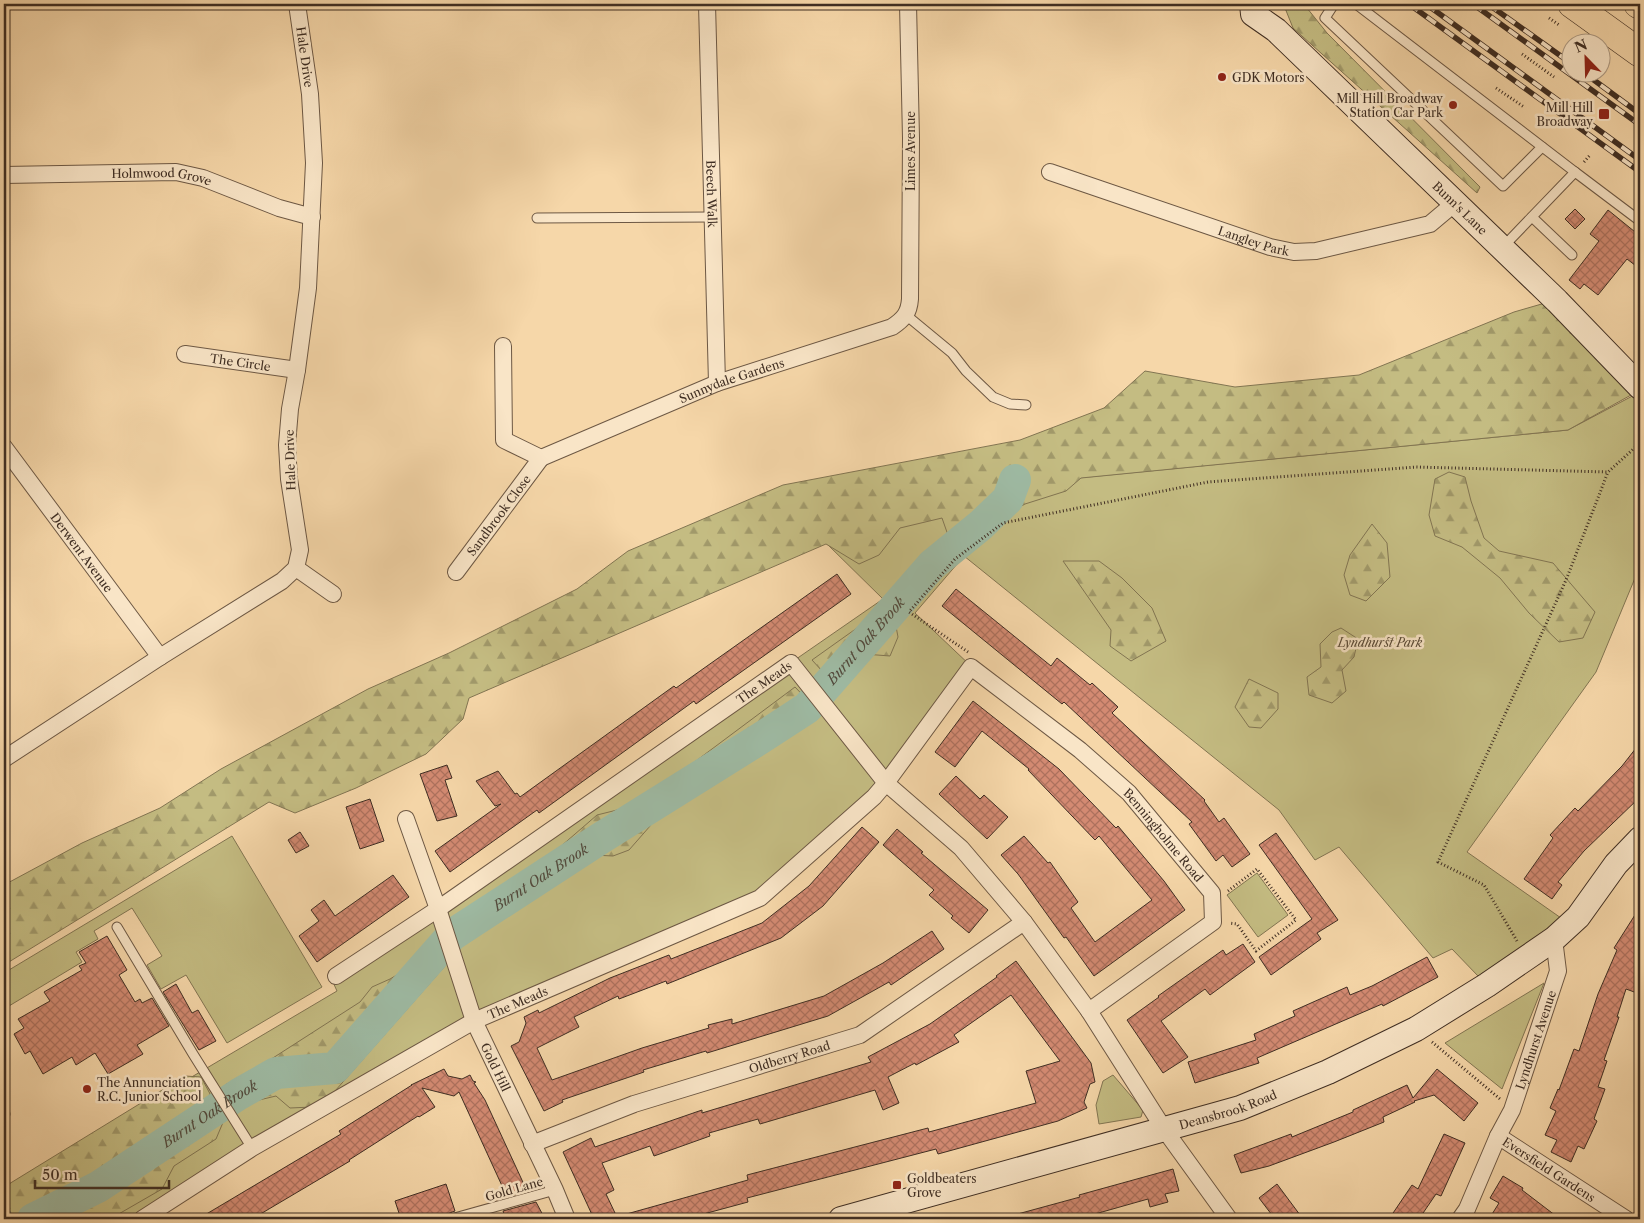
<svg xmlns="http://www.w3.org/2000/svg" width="1644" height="1223" viewBox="0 0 1644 1223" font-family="'Libre Caslon Text',serif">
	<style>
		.green { fill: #c4bc82; stroke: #827552 }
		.forest { fill: url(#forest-firs); stroke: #827552 }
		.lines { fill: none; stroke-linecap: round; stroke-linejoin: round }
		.stream { stroke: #788270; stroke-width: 5.5 }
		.river { stroke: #9ebaa3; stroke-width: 32 }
		.building { fill: url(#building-cross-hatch); stroke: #3f2e23 }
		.lane-casing { stroke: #6d5844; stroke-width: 11 }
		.street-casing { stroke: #6d5844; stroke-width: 18 }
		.secondary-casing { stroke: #3f2e23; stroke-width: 26 }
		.highway-casing { stroke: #3f2e23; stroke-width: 29 }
		.path { stroke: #3f2e23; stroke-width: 3; stroke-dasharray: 1 2.5; stroke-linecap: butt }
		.lane { stroke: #f9e5c7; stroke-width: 9 }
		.street { stroke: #f9e5c7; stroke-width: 16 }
		.secondary { stroke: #f9e5c7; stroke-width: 24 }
		.highway { stroke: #f6d7a9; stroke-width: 28 }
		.rail-casing { stroke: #3f2e23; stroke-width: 5.5 }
		.rail { stroke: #f9e5c7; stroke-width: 4; stroke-dasharray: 11; stroke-linecap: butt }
		.poi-dot { fill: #8f2418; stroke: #f9e5c7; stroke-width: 2 }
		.labels { text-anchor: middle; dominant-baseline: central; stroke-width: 5; stroke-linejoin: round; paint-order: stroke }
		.street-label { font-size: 12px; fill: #3f2e23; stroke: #f9e5c7 }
		.poi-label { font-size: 12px; fill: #3f2e23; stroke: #f9e5c7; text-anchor: start }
		.park-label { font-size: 12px; font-style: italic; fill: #5a4a36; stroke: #f9e5c7 }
		.water-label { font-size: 14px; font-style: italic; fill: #524a3d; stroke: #f9e5c7 }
	</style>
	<defs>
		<pattern id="forest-firs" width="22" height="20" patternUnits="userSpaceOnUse" patternTransform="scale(1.25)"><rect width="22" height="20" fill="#c4bc82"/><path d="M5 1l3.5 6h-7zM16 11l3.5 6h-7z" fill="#a1996a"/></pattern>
		<pattern id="building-cross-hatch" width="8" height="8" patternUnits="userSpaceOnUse" patternTransform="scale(1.25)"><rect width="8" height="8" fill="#d38a72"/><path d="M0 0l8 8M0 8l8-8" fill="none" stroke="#ad715d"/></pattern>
	</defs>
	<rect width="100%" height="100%" fill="#f6d7a9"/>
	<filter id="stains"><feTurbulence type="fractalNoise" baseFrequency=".004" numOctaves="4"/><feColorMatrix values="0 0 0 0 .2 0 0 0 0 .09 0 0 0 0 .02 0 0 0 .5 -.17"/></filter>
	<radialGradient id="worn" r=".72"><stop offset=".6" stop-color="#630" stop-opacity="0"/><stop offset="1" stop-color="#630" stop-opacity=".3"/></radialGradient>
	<g class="green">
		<path d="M1640,392V566L1596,672L1467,852L1561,918L1521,949L1478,976L1452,949L1433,958L1339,847L1315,860L1279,810L964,556L915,613L973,668L886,783L760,898L474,1021L142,1219H4V1188L337,991L332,980L883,599L826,543L1078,478L1568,430Z"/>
		<path d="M232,836L322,987L227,1043L186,975L161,989L147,965L162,956L132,908L94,931L98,939L76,952L82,962L4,1009V973Z"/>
		<path d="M1257,873L1288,915L1258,937L1227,895Z"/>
		<path d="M1544,983L1502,1089L1445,1043Z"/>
		<path d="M1113,1075L1143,1110L1141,1117L1099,1124L1096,1105L1103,1081Z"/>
	</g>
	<g class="forest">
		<path d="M1285,4H1311L1307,8L1327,33L1480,187L1477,193L1293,28L1285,8Z"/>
		<path d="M1552,301L1640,390L1568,430L1081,478L1066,491L1025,504L981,530L922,582L895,621L898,637L890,656L864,654L834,684L812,660L864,623L949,538L942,518L900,528L879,555L859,564L826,544L469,698L463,719L426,754L356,788L295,813L269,802L4,965V885L82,843L160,808L221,769L368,689L449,653L577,589L628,551L783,485L1020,440L1104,408L1145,371L1235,387L1359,375L1514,312Z"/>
		<path d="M1449,472L1465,477L1471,501L1484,538L1499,551L1553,563L1595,612L1583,638L1559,642L1529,613L1500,578L1462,547L1435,536L1429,515L1435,479Z"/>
		<path d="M1372,524L1387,543L1390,577L1366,601L1350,595L1344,575L1350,555Z"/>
		<path d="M1063,561H1099L1122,578L1152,608L1166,641L1131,661L1110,646L1111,630Z"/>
		<path d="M1341,628L1358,639L1354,657L1342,670L1346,691L1332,703L1309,695L1307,677L1321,667L1320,644L1332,632Z"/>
		<path d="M1249,679L1278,693V709L1261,728L1249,727L1235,707Z"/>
		<path d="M795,687L816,709L718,778L658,817L629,850L613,856L593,855L514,907L464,937L453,923L560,847L597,815L637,805Z"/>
		<path d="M427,945L445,966L335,1091L312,1107L290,1108L276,1096L238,1105L225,1085L262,1065L360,1002L372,987L390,979L407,969Z"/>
		<path d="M185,1076L201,1077L224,1120L216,1139L174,1166L162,1189L110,1219H4V1187Z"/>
	</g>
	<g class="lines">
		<path class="stream" d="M4,1206L12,1219"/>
		<path class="river" id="s1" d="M33,1219L98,1187L239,1094L276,1073L335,1068L452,935L601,838L761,738L807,708L932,565L981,525L1008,499L1015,480"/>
	</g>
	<g class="building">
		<path d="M1575,209L1585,219L1575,229L1565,219Z"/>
		<path d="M1608,210L1640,236V269L1627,259L1598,295L1584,284L1580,289L1569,280L1599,241L1590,234Z"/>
		<path d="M837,574L851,594L696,704L694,701L539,813L537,810L450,872L435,851L501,804L495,806L476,781L498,771L515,794L517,793L520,797L674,686L676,688Z"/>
		<path d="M956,589L1051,666L1057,658L1090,685L1092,683L1118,707L1112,713L1205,800L1204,801L1219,822L1224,818L1250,854L1232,867L1223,855L1216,861L1189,824L1192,822L1064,702L1062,704L942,606Z"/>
		<path d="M973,701L1059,769L1116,828L1118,826L1164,881L1185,910L1094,976L1066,937L1064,938L1018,874L1001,855L1024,836L1048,863L1050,862L1078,902L1071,908L1095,942L1152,900L1099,836L1095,840L1028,770L1029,769L982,731L955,767L935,752Z"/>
		<path d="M1640,743V797L1584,851L1558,882L1562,885L1552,899L1524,879L1553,838L1550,835L1575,808L1578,811L1622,766Z"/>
		<path d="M447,765L452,778L445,780L457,816L437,821L420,774Z"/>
		<path d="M956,776L980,799L984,795L1008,817L987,839L939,794Z"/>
		<path d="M370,799L384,841L360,849L346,807Z"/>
		<path d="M862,827L879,842L823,906L781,938L667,984L666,981L619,999L618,996L574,1017L579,1027L537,1048L552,1080L642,1048L709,1028L708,1025L732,1019V1024L824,996L883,963L932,931L944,949L891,985L889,982L828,1016L707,1053L706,1051L643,1070L644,1072L562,1100L563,1102L544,1111L511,1046L519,1042L526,1023L524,1017L538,1010L539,1013L610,978L669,955L671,959L762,923L809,886Z"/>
		<path d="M897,829L923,852L921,853L988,910L969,933L951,918L953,916L929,895L934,890L883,845Z"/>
		<path d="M300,832L309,846L296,853L288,840Z"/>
		<path d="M1276,833L1338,920L1317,933L1321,939L1271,975L1259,957L1312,919L1259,845Z"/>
		<path d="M393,875L409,897L317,962L299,936L319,921L311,910L324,900L335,916Z"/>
		<path d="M1640,907V984L1637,993L1626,989L1617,1017H1619L1604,1060L1607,1061L1598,1087L1605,1089L1594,1119L1597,1121L1584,1149L1578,1146L1571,1162L1551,1152L1557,1140L1545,1135L1556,1111L1550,1108L1558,1089L1559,1090L1574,1049L1579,1051L1598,994L1617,950L1614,948Z"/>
		<path d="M107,936L127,970L119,975L135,1002L140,999L142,1003L152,998L169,1026L137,1045L143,1054L108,1074L95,1053L76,1065L72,1057L43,1074L30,1051L25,1054L14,1034L24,1028L18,1019L50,1001L44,992L82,970L79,966L86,963L79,952Z"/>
		<path d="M1243,944L1255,962L1210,995L1205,989L1161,1021L1188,1057L1163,1073L1127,1020L1159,997L1158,996L1223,950L1226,955Z"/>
		<path d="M1427,957L1438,977L1383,1006L1382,1004L1257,1058L1259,1063L1195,1083L1188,1062L1256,1040L1254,1034L1295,1016L1293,1011L1347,987L1350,995L1372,986Z"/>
		<path d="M1016,961L1091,1063L1095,1082L1090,1084L1084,1102L1087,1108L1058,1121L938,1154L936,1149L747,1198L748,1202L685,1219H624L623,1215L748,1180L747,1175L928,1128L929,1132L1036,1103L1026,1071L1060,1061L1011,995L954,1035L959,1042L916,1065L915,1063L888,1077L899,1103L883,1110L875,1090L760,1124L758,1119L709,1133L710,1136L654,1156L650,1146L602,1163L614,1190L606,1194L615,1213L601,1219H594L563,1152L591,1138L595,1147L702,1110V1113L871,1062L868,1057L930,1024L997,977L996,976Z"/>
		<path d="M176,984L192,1013L198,1010L216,1041L199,1050L163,992Z"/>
		<path d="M444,1069L448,1076L462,1079L470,1075L473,1081L476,1082L474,1083L485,1100L527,1191L497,1200L494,1193L503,1188L459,1092L454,1096L422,1088L435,1107L419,1117L418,1116L349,1160L350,1161L252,1219H198L341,1134L339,1131L412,1085H411Z"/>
		<path d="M1437,1069L1478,1103L1464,1121L1434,1095L1414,1101L1415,1102L1383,1117L1384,1122L1334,1142L1269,1166L1241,1173L1234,1155L1291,1134L1292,1137L1353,1112V1110L1407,1085L1413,1098Z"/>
		<path d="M1444,1134L1465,1143L1441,1196L1436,1194L1419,1219H1389L1412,1185L1418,1189Z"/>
		<path d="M1173,1169L1179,1191L1165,1194L1168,1202L1150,1207L1148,1199L1095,1214L1097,1219H1014V1215L1080,1197L1079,1195Z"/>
		<path d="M1503,1176L1523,1188L1522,1190L1560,1219H1489L1499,1203L1490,1198Z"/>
		<path d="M446,1184L455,1211L447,1214L445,1219H401L395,1201Z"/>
		<path d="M1277,1184L1303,1219H1275L1259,1198Z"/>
		<path d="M536,1202L545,1219H506L503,1211Z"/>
	</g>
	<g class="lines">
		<defs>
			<g id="lane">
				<path d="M1334,4L1325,18L1503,186L1542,147"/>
				<path d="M1356,4L1575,172"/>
				<path d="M1532,217L1572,255"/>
				<path d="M537,218L712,217"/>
				<path d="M1502,248L1575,172L1640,221"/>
				<path d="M906,315L952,353L966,371L993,397L1010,404L1026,405"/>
				<path d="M117,927L193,1054L252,1148"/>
				<path d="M4,1115L5,1114"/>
				<path d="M451,1219L555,1190"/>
			</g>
			<g id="street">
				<path id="s2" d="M707,4L717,383"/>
				<path id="s3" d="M1050,172L1270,247L1294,252L1316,251L1430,224L1455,203"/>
				<path id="s4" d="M4,175L176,172L203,178L279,208L312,217"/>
				<path d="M503,346L504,440L541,458"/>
				<path id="s5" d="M185,354L297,370"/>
				<path id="s6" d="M4,447L160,657"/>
				<path id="s7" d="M541,458L717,383L892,327C904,319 909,313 910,299L911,138L908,4"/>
				<path d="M296,568L333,594"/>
				<path id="s8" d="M456,572L541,458"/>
				<path d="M4,759L160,657L282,581L296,568L300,550L289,479L287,445L290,409L297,370L308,288L314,163L310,94L297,4"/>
				<path id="s9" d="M406,819L438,909L474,1021L555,1190L567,1219"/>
				<path id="s10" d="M336,976L438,909L791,663L886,783L961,848L1024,922L1089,1011L1164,1129L1229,1219"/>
				<path id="s11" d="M1498,1136L1626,1219"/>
				<path id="s12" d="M532,1144L634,1104L860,1035L1024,922"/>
				<path id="s13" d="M142,1219L252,1148L474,1021L760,898L874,797L886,783L971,667L1080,750L1129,793L1212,893L1213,922L1089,1011"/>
				<path id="s14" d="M1460,1219L1467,1209L1498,1136L1512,1110L1558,971L1554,939"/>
			</g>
			<g id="secondary">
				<path id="s15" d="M1252,4L1253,14L1276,30L1557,301L1640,387"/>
				<path id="s16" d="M841,1219L1215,1115L1240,1108L1328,1072L1416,1029L1487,985L1554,939L1578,917L1616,864L1640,839"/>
			</g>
			<g id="highway">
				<path d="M1572,4L1640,53"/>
				<path d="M1638,4L1640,5"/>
			</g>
		</defs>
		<use href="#lane" class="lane-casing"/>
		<use href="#street" class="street-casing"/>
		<use href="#secondary" class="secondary-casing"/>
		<use href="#highway" class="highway-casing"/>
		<g class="path">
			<path d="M1549,18L1559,25"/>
			<path d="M1522,54L1554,77"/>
			<path d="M1496,88L1524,107"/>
			<path d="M1584,162L1590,155"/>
			<path d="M968,652L909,612L955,559L1003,523L1208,482L1416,467L1608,472L1640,443"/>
			<path d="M1228,891L1257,869L1296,920L1256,951L1237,924L1229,923"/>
			<path d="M1517,941L1484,885L1438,862L1566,580L1608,472"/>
			<path d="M1432,1042L1500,1099"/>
		</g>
		<use href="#lane" class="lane"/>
		<use href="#street" class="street"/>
		<use href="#secondary" class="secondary"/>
		<use href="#highway" class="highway"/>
		<defs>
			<g id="rail">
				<path d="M1409,4L1640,172"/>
				<path d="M1426,4L1640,160"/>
				<path d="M1473,4L1640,125"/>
				<path d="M1488,4L1572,64"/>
				<path d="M1583,72L1640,114"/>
			</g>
		</defs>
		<use href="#rail" class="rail-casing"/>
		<use href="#rail" class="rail"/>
	</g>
	<g class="poi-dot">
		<circle cx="1222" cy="77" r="5"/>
		<circle cx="1453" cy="105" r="5"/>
		<rect x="1598" y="108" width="12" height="12" rx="2.5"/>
		<circle cx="87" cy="1089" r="5"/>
		<rect x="892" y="1180" width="10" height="10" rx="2.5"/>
	</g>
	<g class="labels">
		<g class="street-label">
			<text transform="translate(305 57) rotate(82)">Hale Drive</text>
			<text transform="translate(910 151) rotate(-90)">Limes Avenue</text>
			<text stroke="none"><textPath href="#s4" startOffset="158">Holmwood Grove</textPath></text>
			<text stroke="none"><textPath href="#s2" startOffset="190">Beech Walk</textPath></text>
			<text stroke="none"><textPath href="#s15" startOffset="294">Bunn's Lane</textPath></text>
			<text stroke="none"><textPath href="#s3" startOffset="215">Langley Park</textPath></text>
			<text stroke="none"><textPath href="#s5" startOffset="56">The Circle</textPath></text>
			<text stroke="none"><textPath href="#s7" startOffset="206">Sunnydale Gardens</textPath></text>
			<text transform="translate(290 460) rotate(-92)">Hale Drive</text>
			<text stroke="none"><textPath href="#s8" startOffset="71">Sandbrook Close</textPath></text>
			<text stroke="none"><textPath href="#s6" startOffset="131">Derwent Avenue</textPath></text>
			<text stroke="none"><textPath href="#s10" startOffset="519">The Meads</textPath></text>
			<text stroke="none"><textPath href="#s13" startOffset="1269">Benningholme Road</textPath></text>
			<text stroke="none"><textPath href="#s13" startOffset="434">The Meads</textPath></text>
			<text stroke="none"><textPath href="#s14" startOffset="195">Lyndhurst Avenue</textPath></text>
			<text stroke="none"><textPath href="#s12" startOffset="272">Oldberry Road</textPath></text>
			<text stroke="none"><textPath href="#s9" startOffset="264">Gold Hill</textPath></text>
			<text stroke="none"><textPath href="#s16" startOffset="402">Deansbrook Road</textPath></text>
			<text stroke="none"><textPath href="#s11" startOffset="61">Eversfield Gardens</textPath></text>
			<text transform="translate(514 1189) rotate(-16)">Gold Lane</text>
		</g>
		<g class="poi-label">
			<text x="1232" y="77">GDK Motors</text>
			<text x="1443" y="98" text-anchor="end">Mill Hill Broadway<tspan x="1443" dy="14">Station Car Park</tspan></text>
			<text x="1593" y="107" text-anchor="end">Mill Hill<tspan x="1593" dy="14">Broadway</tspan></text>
			<text x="97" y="1082">The Annunciation<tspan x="97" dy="14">R.C. Junior School</tspan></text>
			<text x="907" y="1178">Goldbeaters<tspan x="907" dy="14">Grove</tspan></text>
		</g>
		<g class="park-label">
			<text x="1380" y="642">Lyndhurst Park</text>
		</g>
		<g class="water-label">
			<text stroke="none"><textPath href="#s1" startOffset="1031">Burnt Oak Brook</textPath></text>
			<text stroke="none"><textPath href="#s1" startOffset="626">Burnt Oak Brook</textPath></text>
			<text stroke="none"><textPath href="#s1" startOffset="206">Burnt Oak Brook</textPath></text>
		</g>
	</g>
	<rect width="1644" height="1223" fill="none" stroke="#f6d7a9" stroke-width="20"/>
	<rect x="5" y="5" width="1634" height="1213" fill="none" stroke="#3f2e23" stroke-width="2.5"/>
	<rect x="10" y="10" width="1624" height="1203" fill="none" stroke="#3f2e23"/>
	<g transform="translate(1586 58) rotate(337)"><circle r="24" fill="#f9e5c7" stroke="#af9c85"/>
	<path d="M0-4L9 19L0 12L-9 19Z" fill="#8f2418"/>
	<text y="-8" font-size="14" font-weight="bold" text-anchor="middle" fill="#3f2e23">N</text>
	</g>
	<path d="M35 1180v8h134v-8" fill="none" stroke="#3f2e23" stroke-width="2.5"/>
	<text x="42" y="1180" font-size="15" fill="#3f2e23" stroke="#f9e5c7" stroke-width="4" paint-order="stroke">50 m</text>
	<rect width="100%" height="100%" filter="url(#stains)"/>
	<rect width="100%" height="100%" fill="url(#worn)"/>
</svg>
